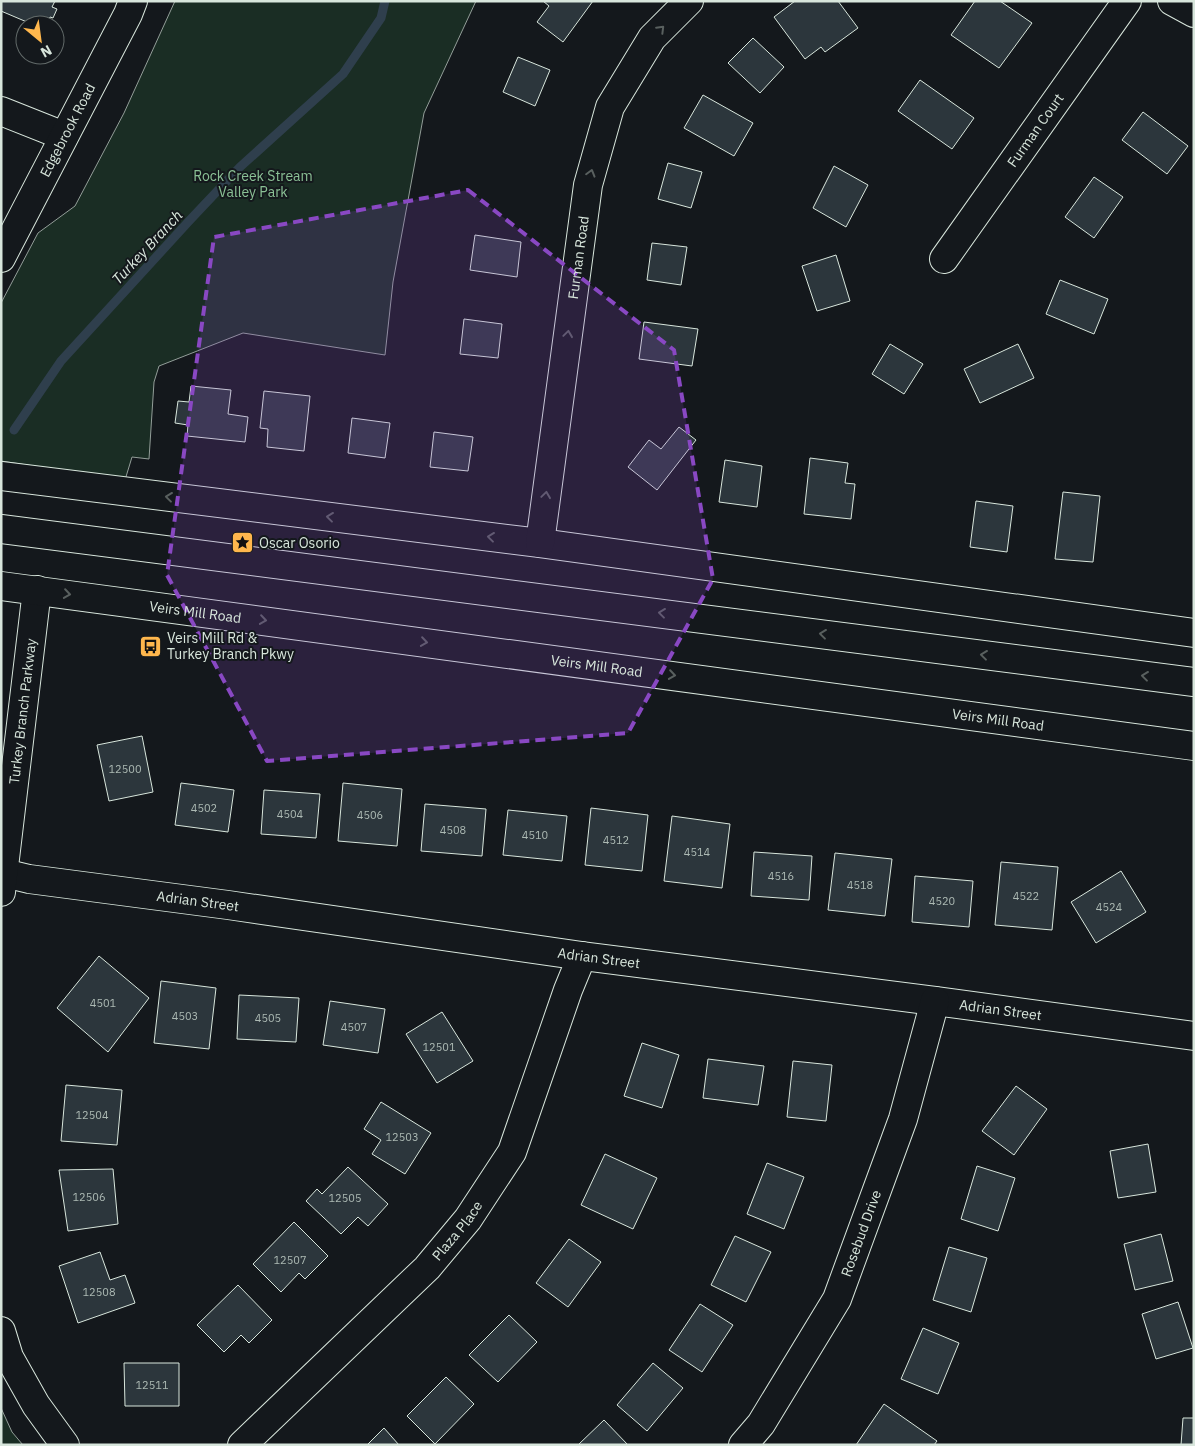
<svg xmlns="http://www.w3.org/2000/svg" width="1195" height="1446" viewBox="0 0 1195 1446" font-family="'IBM Plex Sans',sans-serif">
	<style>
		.green { fill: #1a2d24; stroke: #939e99 }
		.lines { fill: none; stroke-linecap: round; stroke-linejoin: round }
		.stream { stroke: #2f3f4d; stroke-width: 9 }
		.building { fill: #2c363c; stroke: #d8e6dc }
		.street-casing { stroke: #d8e6dc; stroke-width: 30 }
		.primary-casing { stroke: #d8e6dc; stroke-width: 30 }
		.street { stroke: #14181c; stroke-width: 28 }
		.primary { stroke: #14181c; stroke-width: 28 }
		.oneway { stroke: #59605f }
		.marked { fill: #8948c3; fill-opacity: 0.2; stroke: #8948c3; stroke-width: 4; stroke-dasharray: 10 6; stroke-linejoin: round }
		.labels { text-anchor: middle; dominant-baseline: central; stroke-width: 4; stroke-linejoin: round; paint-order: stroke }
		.number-label { font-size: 11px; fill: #adbab4 }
		.street-label { font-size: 14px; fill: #d8e6dc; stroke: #14181c }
		.park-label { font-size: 14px; fill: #8ac095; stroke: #14181c }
		.poi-label { font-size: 14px; fill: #d8e6dc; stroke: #14181c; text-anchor: start }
		.water-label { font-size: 15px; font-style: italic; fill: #d8e6dc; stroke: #14181c }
	</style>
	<rect width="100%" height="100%" fill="#14181c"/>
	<g class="green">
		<path d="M175,1H476L424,113L393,282L385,355L243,333L159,366L154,382L149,459L132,457L125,480L1,461V303L38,233L75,206L124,113Z"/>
		<path d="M1,1408L12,1432L23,1445H1Z"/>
	</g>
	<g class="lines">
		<path class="stream" d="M14,430L61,361L189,221L240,167L343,74L381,18L385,1"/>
	</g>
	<g class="building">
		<path d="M1,1H55L52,7L57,9L53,18L50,17L46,25H34L1,11Z"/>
		<path d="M543,1H593L563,42L537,22L549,6Z"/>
		<path d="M795,1H838L858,28L825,52L821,47L805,59L774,17Z"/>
		<path d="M975,1H1000L1032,23L999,68L951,35Z"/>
		<path d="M753,38L784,67L760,93L728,63Z"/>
		<path d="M518,57L550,70L535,106L503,92Z"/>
		<path d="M920,80L974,118L952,149L898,111Z"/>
		<path d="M703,95L753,123L734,156L684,128Z"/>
		<path d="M1143,112L1188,146L1167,174L1122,140Z"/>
		<path d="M668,163L702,172L691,208L658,199Z"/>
		<path d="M834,166L868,185L846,227L813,208Z"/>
		<path d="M1094,177L1123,197L1094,238L1065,217Z"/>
		<path d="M475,235L521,242L517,277L470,270Z"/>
		<path d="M652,243L687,247L681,285L647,280Z"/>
		<path d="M836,255L850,301L817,311L802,266Z"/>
		<path d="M1060,280L1108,299L1094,334L1046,314Z"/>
		<path d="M464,319L502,324L498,358L460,354Z"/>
		<path d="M644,322L698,329L692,366L639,359Z"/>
		<path d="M890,344L923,364L904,394L872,374Z"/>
		<path d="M1018,344L1034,378L980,403L964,369Z"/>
		<path d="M191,386L231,390L228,414L248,417L245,442L187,436L188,425L175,423L178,401L189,402Z"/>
		<path d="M264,391L310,396L304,451L267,447L268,429L260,428Z"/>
		<path d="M352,418L390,423L385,458L348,453Z"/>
		<path d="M679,427L696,440L657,490L628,467L649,440L661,449Z"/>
		<path d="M434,432L473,437L468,471L430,467Z"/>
		<path d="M810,458L848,463L845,483L855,484L851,519L804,514Z"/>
		<path d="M725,460L762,466L757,507L719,502Z"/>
		<path d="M1063,492L1100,496L1093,562L1055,559Z"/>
		<path d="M976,501L1013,506L1007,552L970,547Z"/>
		<path d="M142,736L153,792L109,801L97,745Z"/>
		<path d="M181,783L234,790L228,832L175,825Z"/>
		<path d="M343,783L402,789L397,846L338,841Z"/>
		<path d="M264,790L320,794L316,838L261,834Z"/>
		<path d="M425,804L486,809L482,856L421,851Z"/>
		<path d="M591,808L648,815L642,871L585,865Z"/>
		<path d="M508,810L567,816L562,861L503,855Z"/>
		<path d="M672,816L730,824L722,888L664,881Z"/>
		<path d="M754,852L812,856L809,900L751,896Z"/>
		<path d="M835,853L892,859L885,916L828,910Z"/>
		<path d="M1001,862L1058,867L1052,930L995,925Z"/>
		<path d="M1121,871L1146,912L1096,943L1071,902Z"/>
		<path d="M915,876L973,881L969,927L912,922Z"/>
		<path d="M99,956L149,998L108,1052L57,1008Z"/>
		<path d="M161,981L216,988L209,1049L154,1043Z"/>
		<path d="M239,995L299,998L296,1042L237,1039Z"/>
		<path d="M330,1001L385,1009L378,1053L323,1045Z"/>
		<path d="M442,1012L473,1061L437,1083L406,1034Z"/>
		<path d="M642,1043L679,1055L662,1108L624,1096Z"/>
		<path d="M708,1059L764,1066L758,1105L703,1098Z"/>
		<path d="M793,1061L832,1065L826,1121L787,1117Z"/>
		<path d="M66,1085L122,1090L117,1145L61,1141Z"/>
		<path d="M1016,1086L1047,1109L1014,1155L982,1131Z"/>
		<path d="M381,1102L431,1133L405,1174L372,1154L381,1140L364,1129Z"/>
		<path d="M1148,1144L1156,1192L1118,1198L1110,1151Z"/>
		<path d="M605,1154L657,1178L633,1229L581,1205Z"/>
		<path d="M767,1163L804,1177L784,1229L747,1214Z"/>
		<path d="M977,1166L1015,1178L998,1231L961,1219Z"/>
		<path d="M348,1167L388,1204L368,1226L358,1217L341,1234L306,1201L317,1189L322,1194Z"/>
		<path d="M113,1169L118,1224L68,1231L59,1170Z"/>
		<path d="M294,1222L328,1256L305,1279L299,1273L281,1292L253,1264Z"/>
		<path d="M1161,1234L1173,1281L1135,1290L1124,1244Z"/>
		<path d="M735,1236L771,1252L746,1302L711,1285Z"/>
		<path d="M569,1239L601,1262L568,1307L536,1283Z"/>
		<path d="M949,1247L987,1258L971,1312L933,1300Z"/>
		<path d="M100,1252L110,1280L125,1275L135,1303L78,1323L59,1266Z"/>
		<path d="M238,1285L272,1320L249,1343L241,1335L224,1352L197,1325Z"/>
		<path d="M1178,1302L1193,1348L1156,1359L1142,1314Z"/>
		<path d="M700,1304L733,1325L702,1372L669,1350Z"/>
		<path d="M509,1315L537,1342L498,1382L469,1355Z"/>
		<path d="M923,1328L959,1343L938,1394L901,1379Z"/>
		<path d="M124,1363H179V1406H125Z"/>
		<path d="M653,1363L683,1388L647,1431L617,1405Z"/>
		<path d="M446,1377L474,1404L435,1444L407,1416Z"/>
		<path d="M884,1404L937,1441L934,1445H856Z"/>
		<path d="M1183,1418H1194V1445H1181Z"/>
		<path d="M604,1420L628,1445H578Z"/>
		<path d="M384,1428L399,1445H367Z"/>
	</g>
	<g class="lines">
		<defs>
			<g id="street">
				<path d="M1172,1L1194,13"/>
				<path d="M1,111L64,136"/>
				<path id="s1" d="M1,258L128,14L133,1"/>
				<path id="s2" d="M944,259L1127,1"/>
				<path d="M1,476L540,543L1194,633"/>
				<path id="s3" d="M540,543L588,185L610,107L652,38L689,1"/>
				<path id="s4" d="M4,873L29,879L228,905L582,956L935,1001L1194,1036"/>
				<path id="s5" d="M1,892L37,590"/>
				<path d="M1,1331L9,1357L36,1405L65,1445"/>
				<path id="s6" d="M242,1445L427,1268L468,1219L512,1152L568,990L582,956"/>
				<path id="s7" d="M743,1445L761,1424L837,1299L903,1119L935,1001"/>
			</g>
			<g id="primary">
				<path d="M1,529L1194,682"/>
				<path id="s8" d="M1,586L1194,746"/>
			</g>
		</defs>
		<use href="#street" class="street-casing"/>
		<use href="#primary" class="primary-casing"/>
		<use href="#street" class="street"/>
		<use href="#primary" class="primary"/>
	</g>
	<defs><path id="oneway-chevron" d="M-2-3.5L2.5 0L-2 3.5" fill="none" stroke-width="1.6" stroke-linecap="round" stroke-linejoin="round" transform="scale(1.25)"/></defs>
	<g class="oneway">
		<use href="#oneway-chevron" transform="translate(661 29) rotate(-45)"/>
		<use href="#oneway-chevron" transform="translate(591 173) rotate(-74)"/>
		<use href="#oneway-chevron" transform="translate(568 334) rotate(-82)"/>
		<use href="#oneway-chevron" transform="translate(546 495) rotate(-82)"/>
		<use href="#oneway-chevron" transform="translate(169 497) rotate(-173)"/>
		<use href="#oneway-chevron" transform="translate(330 517) rotate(-173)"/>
		<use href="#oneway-chevron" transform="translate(491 537) rotate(-173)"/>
		<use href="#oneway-chevron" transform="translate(67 594) rotate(8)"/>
		<use href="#oneway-chevron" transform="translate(662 613) rotate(-173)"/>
		<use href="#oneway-chevron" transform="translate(263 620) rotate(8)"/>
		<use href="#oneway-chevron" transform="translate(823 634) rotate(-173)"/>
		<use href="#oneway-chevron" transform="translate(424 642) rotate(8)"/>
		<use href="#oneway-chevron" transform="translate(984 655) rotate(-173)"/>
		<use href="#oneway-chevron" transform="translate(672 675) rotate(8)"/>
		<use href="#oneway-chevron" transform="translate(1145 676) rotate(-173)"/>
	</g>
	<path class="marked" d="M468,190L674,350L713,579L628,733L267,761L167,575L214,237Z"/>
	<defs>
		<symbol id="sight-square" viewBox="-11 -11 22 22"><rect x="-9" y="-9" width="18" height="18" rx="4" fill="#ffb74d" stroke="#14181c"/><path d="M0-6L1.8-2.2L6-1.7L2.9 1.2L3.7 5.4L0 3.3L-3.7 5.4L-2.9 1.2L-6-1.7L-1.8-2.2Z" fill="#111"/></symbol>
		<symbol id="bus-square" viewBox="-11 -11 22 22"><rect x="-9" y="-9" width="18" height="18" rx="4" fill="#ffb74d" stroke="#14181c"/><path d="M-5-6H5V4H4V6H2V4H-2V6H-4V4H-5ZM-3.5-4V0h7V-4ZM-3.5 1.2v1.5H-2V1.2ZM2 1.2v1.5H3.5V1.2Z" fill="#111"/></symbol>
	</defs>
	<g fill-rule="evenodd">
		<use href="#sight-square" x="230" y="530" width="25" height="25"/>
		<use href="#bus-square" x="138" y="634" width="25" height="25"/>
	</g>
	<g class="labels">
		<g class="number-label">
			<text x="125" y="769">12500</text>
			<text x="204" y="808">4502</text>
			<text x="290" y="814">4504</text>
			<text x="370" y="815">4506</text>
			<text x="453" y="830">4508</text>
			<text x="535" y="835">4510</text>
			<text x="616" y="840">4512</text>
			<text x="697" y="852">4514</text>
			<text x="781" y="876">4516</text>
			<text x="860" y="885">4518</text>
			<text x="1026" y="896">4522</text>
			<text x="942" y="901">4520</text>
			<text x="1109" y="907">4524</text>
			<text x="103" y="1003">4501</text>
			<text x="185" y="1016">4503</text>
			<text x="268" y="1018">4505</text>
			<text x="354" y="1027">4507</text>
			<text x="439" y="1047">12501</text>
			<text x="92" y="1115">12504</text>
			<text x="402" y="1137">12503</text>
			<text x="89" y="1197">12506</text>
			<text x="345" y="1198">12505</text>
			<text x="290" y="1260">12507</text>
			<text x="99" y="1292">12508</text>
			<text x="152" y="1385">12511</text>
		</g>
		<g class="street-label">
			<text stroke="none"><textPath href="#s1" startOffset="144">Edgebrook Road</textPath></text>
			<text stroke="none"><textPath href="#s2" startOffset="158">Furman Court</textPath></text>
			<text stroke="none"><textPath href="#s3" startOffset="288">Furman Road</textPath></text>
			<text stroke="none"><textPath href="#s8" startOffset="196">Veirs Mill Road</textPath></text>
			<text stroke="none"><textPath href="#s8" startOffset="601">Veirs Mill Road</textPath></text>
			<text stroke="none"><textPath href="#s5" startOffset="182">Turkey Branch Parkway</textPath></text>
			<text stroke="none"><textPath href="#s8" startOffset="1006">Veirs Mill Road</textPath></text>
			<text stroke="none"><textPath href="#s4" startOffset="196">Adrian Street</textPath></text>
			<text stroke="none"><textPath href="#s4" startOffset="601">Adrian Street</textPath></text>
			<text stroke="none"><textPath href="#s4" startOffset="1006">Adrian Street</textPath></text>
			<text stroke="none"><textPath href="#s6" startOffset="304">Plaza Place</textPath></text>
			<text stroke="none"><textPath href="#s7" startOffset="244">Rosebud Drive</textPath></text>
		</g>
		<g class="park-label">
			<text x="253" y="176">Rock Creek Stream<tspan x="253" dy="16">Valley Park</tspan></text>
		</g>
		<g class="poi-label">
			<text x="259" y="543">Oscar Osorio</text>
			<text x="167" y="638">Veirs Mill Rd &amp;<tspan x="167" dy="16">Turkey Branch Pkwy</tspan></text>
		</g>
		<g class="water-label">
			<text transform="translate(147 247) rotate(-47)">Turkey Branch</text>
		</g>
	</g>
	<rect width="1195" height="1446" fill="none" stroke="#d8e6dc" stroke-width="5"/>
	<g transform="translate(40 40) rotate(151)"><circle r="24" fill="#14181c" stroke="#626a69"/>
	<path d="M0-4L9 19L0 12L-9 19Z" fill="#ffb74d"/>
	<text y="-8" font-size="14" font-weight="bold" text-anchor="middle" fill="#d8e6dc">N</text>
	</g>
</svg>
